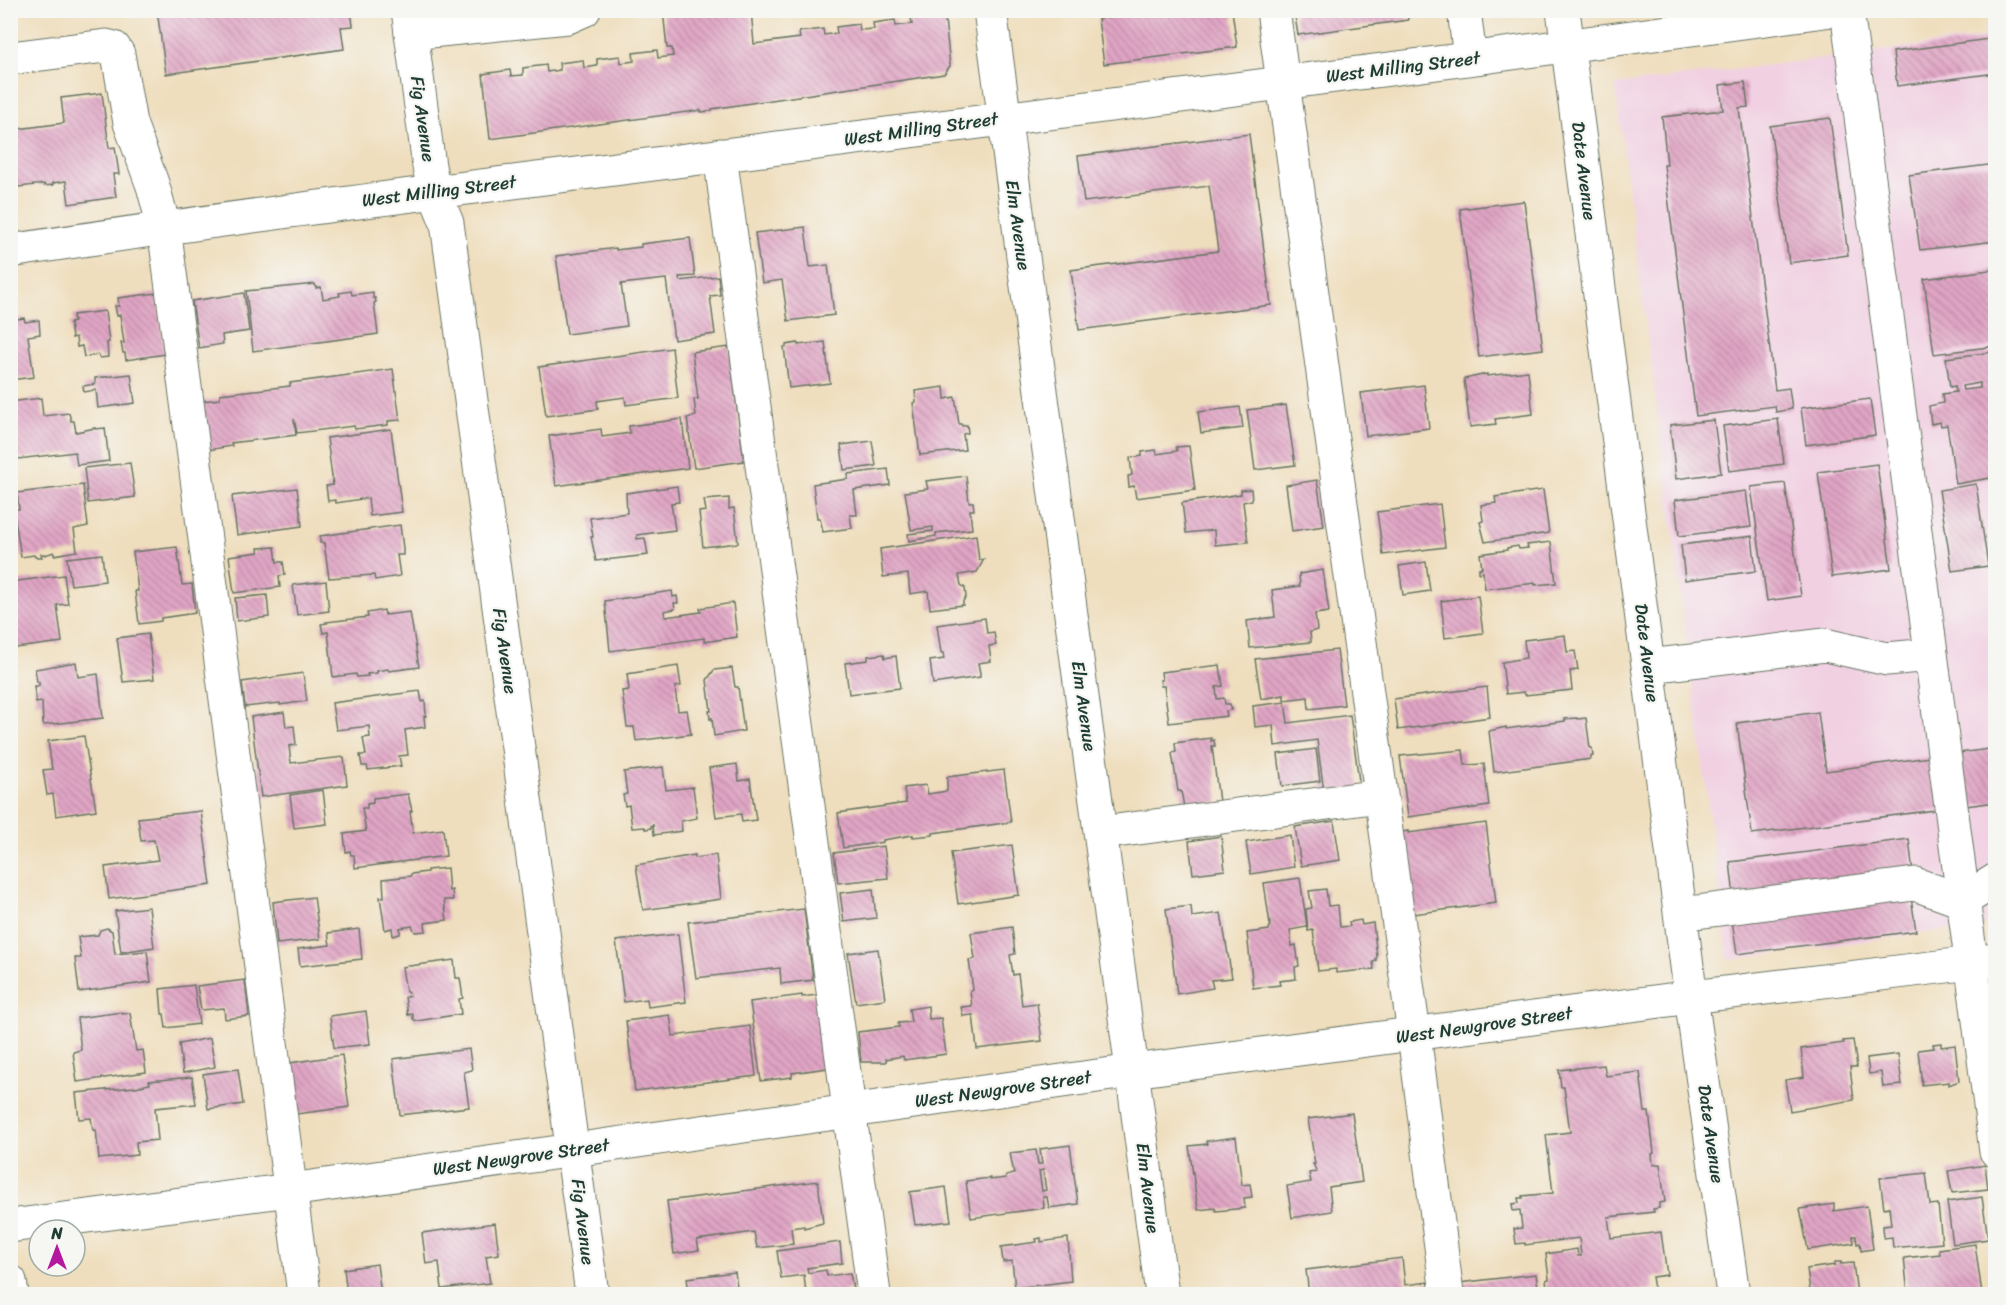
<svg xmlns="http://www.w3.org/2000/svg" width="2006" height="1305" viewBox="0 0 2006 1305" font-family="Sriracha,sans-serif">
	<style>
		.built { fill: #f1d0e2 }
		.building { fill: url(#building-back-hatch); fill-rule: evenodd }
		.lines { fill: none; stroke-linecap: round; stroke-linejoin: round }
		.minor-casing { stroke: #687564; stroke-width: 35 }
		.minor { stroke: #fff; stroke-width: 33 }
		.labels { text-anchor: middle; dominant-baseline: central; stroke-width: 4.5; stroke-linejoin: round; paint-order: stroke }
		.street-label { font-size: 18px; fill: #1f3d34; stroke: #f6f6f2 }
	</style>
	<defs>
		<pattern id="building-back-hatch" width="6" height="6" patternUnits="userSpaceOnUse" patternTransform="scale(1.5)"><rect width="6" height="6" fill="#e1a5c5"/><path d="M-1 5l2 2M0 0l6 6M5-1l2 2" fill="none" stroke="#b688a1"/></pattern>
	</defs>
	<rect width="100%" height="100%" fill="#f6f6f2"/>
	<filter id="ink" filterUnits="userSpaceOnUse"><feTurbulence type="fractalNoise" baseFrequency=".0167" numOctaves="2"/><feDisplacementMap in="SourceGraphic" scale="12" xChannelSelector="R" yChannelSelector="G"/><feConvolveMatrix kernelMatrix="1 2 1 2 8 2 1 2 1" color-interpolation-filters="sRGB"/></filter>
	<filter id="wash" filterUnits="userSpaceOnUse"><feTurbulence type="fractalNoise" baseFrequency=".008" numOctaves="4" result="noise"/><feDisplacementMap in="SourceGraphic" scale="24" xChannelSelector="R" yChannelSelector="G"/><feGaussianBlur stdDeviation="1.35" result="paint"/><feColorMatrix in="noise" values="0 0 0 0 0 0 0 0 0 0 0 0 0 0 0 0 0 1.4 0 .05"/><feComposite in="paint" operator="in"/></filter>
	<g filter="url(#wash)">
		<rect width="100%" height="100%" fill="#efdebd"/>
		<path class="built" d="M1995,36V923L1728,960L1615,85Z"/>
		<g id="blocks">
			<g class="building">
				<path d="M157,10H351L353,26L341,27L344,49L166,74Z"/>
				<path d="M663,10H751L754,44L800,38L799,32L823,29L824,35L837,33L836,27L859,24L860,30L874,29L873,23L895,20L896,26L912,24L911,18L936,14L937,20L945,19L950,66L944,74L712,109V111L701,112V110L490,139L483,74L510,70L511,76L523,75V68L546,65L547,72L560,70L559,63L583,60L584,68L597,66V59L620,56L621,63L634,61L633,53L657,50L658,58L673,56L672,48H667Z"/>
				<path d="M1162,10H1232L1237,47L1104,64L1098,19Z"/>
				<path d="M1294,10H1407L1408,20L1298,35Z"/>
				<path d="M1996,38V73L1897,86L1893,52Z"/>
				<path d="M1745,82L1748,107L1739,108L1775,390L1789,388L1792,409L1776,412L1775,406L1696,416L1664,165H1667L1662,117L1723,110L1720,85Z"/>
				<path d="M102,93L109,148L115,147L119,174H113L116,197L69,204L66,181L53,183V185L44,186V184L10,188V130L64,123L61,98Z"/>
				<path d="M1830,118L1848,255L1789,263L1770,126Z"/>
				<path d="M1249,134L1271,305L1079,330L1071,270L1218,251L1209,186L1084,202L1078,156Z"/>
				<path d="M1996,164V241L1920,250L1909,175Z"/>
				<path d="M1524,201L1543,349L1479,357L1460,209Z"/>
				<path d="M805,227L810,267L828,265L834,315L788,321L782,280L762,283L755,233Z"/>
				<path d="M690,238L695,276L679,277L680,281L718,276L720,295L710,296L715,334L674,340L666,279L621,284L627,326L567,334L556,256L616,248V250L641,247V244Z"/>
				<path d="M1996,269V346L1934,354L1924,279Z"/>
				<path d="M315,284L316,288L321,287L323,299L340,296L339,293L351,291L352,295L373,292V298H375L376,302L374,303L378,334L253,351L246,291Z"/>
				<path d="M157,293L165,354L126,360L125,353H123L121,343H124L120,315L117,316L115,306H119L118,298Z"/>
				<path d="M244,293L249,331L222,335L223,344L199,348L192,301Z"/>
				<path d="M105,311L109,342L107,343L108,357L100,358L99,355L84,357L82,346L77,347L76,337L72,338L70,323L74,322L73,315Z"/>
				<path d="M24,318L25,322L39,320L40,334L28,336L34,377L10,380L11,320Z"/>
				<path d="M825,342L830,383L789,388L784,347H786V345L798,343V345Z"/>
				<path d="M729,347L744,461L694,468L687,418L696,416L694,399H698L692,352Z"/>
				<path d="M672,348L678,398L626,405L625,397L597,401L598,409L546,416L539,367Z"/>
				<path d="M1992,352L1993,357L1996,356V361L1993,362L1995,381L1987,382L1988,387L1996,386V477L1956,484L1947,425L1941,426L1940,422L1931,424L1929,406L1943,403L1942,394L1956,392L1955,386L1950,387L1946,358ZM1980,383V388L1963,390L1962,386Z"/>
				<path d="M393,369L400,420L388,421V425L355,429L354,426L297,433L294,419L296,435L231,443L232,446L208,450L202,401L220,399V394L290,386V383Z"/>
				<path d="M1528,371L1533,414L1495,419L1496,424L1470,427L1464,379L1487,374V376Z"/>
				<path d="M131,374L135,403L98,408L96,390L84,392L83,386L95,384V378Z"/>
				<path d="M1424,385L1429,428L1366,436L1361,393Z"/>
				<path d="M944,387L945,399L955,397L959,424H961L962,426L967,425L968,433L963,434L965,450L920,455L913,403L916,402L915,391Z"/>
				<path d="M41,398L43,416L69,413L71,421H74L76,432L95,428V429L105,428L109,461L77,465L75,452L10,460V402Z"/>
				<path d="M1870,399L1875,435L1806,445L1801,408Z"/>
				<path d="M1286,405L1295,465L1255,470L1247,410Z"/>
				<path d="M1240,407L1243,428L1201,433L1198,412Z"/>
				<path d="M682,419L688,468L556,486L549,436L601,429L602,437L630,433L629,426Z"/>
				<path d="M1778,419L1784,464L1729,471L1723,426Z"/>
				<path d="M1714,420L1721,473L1676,479L1670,425Z"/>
				<path d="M391,429L402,512L370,516L368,498L336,503L335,500L328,501L326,486L333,485L327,438Z"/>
				<path d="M872,441L876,466L844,470L841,445Z"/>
				<path d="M1189,446L1195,490L1136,498L1134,486L1129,487L1128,476L1132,475L1130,458L1142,456V452L1156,450L1157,454L1177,451L1176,447Z"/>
				<path d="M130,463L135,497L88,503L84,468Z"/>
				<path d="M1877,464L1891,569L1832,577L1818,472Z"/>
				<path d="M888,469L890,485L854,490L857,515H850L852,528L823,532L820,518H817L813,484L848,479V474Z"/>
				<path d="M966,476L969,502H973L974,510H970L972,529L936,533V536L909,541L908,534L933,531V527L911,530L905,492L928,489L926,481Z"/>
				<path d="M1317,480L1324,526L1292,531L1286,485Z"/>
				<path d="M1785,483L1801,596L1767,601L1751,487Z"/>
				<path d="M1976,484L1988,566L1952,571L1939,490Z"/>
				<path d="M83,485L88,526L74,529L77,551L54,555V552L45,555V554H41L42,557H35L34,555L21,557L14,513L15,509H19L17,493Z"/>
				<path d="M677,486L679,502L671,503L675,530L637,535V539L645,538L648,555L596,561L591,537H593L590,518L627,513L626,493Z"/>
				<path d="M297,488L302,526L237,535L232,496Z"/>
				<path d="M1251,489L1252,500L1243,502L1248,542L1215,545L1214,530L1186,533L1182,503L1241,494V490Z"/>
				<path d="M1543,490L1549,533L1485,542L1480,522L1483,521L1481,505L1496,503L1495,497Z"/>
				<path d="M1746,491L1751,527L1679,536L1675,500Z"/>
				<path d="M729,498V509L734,508L738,543L703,547L699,512L706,511L704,500Z"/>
				<path d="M1440,504L1445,547L1383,555L1377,512Z"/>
				<path d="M400,525L403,548V555H397L400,576L375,580L374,575L329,578L324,543H320V536Z"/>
				<path d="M976,535L979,560L984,559L977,572L959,575L961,585L965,588L966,597L963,601V605L930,609L928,591L910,594L908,574L883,577L880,549Z"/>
				<path d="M1752,536L1756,571L1685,580L1681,545Z"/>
				<path d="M1551,542L1556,583L1535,585V583L1485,589L1483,572L1479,573V568H1482L1480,554L1507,550V548L1518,546L1519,549L1528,548L1527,545Z"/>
				<path d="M177,547L182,585L192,584L195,613L161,618V621L139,624L135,591H138L133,552Z"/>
				<path d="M275,547L277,562H283L285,575L279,576L280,587L234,593L229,556L259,552L258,548Z"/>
				<path d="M102,554L105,581L71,585L67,558Z"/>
				<path d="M1426,562L1430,591L1403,595L1399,566Z"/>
				<path d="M1323,570L1329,612L1315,614L1317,630L1310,632L1311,642L1250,648L1247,621L1275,617L1272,590L1300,586L1299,574Z"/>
				<path d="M64,575L68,604L57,605L62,642L16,648L10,606V582Z"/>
				<path d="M326,581L329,611L297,615L293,585Z"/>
				<path d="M672,591L673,597L677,596L678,603H674L675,609L664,611L665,617L701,612L700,608L733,603L737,637L704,642V638L610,651L605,601Z"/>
				<path d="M267,595L269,617L237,621L235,598Z"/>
				<path d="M1478,596L1483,633L1445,638L1441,601Z"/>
				<path d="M384,610L385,615L410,612L419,667L389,671L388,669L377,671V673L367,674L368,676L357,677L356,674L333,677L328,632L323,633L321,624L327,623L326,622L368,617L367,613Z"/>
				<path d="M985,618L987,633L994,632L996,645L989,646L991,661L978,663L980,673V677L933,684L930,661L944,659L943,653H941L937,625Z"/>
				<path d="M148,634L154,679L123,682L117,638Z"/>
				<path d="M1565,635L1567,652L1575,651L1578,670L1570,671L1572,690L1525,695L1524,692L1506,694L1502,662L1526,658L1524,640Z"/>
				<path d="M1337,650L1344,705L1309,709L1308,697L1284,700V695L1261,699L1255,659Z"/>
				<path d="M884,654L885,658L896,656L900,688L849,694L845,663L868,660V656Z"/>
				<path d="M76,662L78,677L98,674L103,718L44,725L43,724L42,702L36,703L34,686H39V682H37L35,669Z"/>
				<path d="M1220,665L1223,686L1216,687L1217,699L1224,698L1225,704H1230L1231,710L1226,711L1227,716L1169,723L1164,686H1161L1160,680H1162L1161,672Z"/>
				<path d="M678,666L681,686L675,687L678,711L687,710L691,734L636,741L634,727H627L622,691L629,690L627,674Z"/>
				<path d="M732,668L735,687H738L744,731L714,736L712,718L710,719L709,711H711L707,680L714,670Z"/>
				<path d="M303,673L307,701L280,705V703L245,707L242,682Z"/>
				<path d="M1487,687L1490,717L1398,730L1394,699Z"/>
				<path d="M420,691L422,702L425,701L426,716H424L425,727L405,730L408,755L399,756L401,766L368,770L367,766H362L360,755H366L363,738L370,737L369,726L336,730L332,703Z"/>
				<path d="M1285,702L1288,723L1350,715L1360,788L1324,792L1317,740L1275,746L1273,725L1255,727L1253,706Z"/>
				<path d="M284,712L286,727L294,726L296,745L289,746L291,763L344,757L347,785L261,797L251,717Z"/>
				<path d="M1818,712L1826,771L1996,748V802L1752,834L1737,723Z"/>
				<path d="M1577,718L1578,719L1586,718L1590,748H1592L1593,756H1591V759L1494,772L1489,731L1506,727V729L1565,721V719Z"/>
				<path d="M84,736L96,810L56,816L53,794L47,795L43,770L52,769L48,741Z"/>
				<path d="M1211,738V741L1214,740L1215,746H1212L1219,802L1184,807L1181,791H1178L1172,753L1176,752L1175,743Z"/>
				<path d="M1316,749L1320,781L1282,786L1278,754Z"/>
				<path d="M1463,750L1465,765L1484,764L1489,806L1408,817L1400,756Z"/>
				<path d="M737,764L739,781L750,779L756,820L742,822L741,814L716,817L709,768Z"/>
				<path d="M663,767L666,790L693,787L697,818L681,821L682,831L654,835L653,825L651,826V828L645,829V827L632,828L629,805L625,806L623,795L627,794L624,772Z"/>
				<path d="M1004,770L1011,822L933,833V835L913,837V835L883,840V842L843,848L838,813L906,803L904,788L926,785L928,794L947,791V777Z"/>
				<path d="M323,790L327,824L294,828L290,795Z"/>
				<path d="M408,794L412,811H410L413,833L443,829L446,856L355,868L354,855H351L350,851L346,852L344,834L366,831L362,808H367V804L373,803V798Z"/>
				<path d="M201,811L211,885L109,899L105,867L158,860L154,840L141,841L138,818Z"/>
				<path d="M1334,821L1340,860L1301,866L1295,827Z"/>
				<path d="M1486,823L1496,903L1413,914L1402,832L1408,831V833Z"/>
				<path d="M1290,835L1294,867L1251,874L1246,842Z"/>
				<path d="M1221,836L1225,870L1193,874L1189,841Z"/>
				<path d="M1909,839L1913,873L1734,897L1730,862Z"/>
				<path d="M1012,845L1019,895L958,904L951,853Z"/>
				<path d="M884,846L888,878L838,883L834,853Z"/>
				<path d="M695,855V858L716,855L721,899L643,910L636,865Z"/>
				<path d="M447,868L449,891L452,890L453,900H444L447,920L425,923L426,931L415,932L412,926L400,928V934L393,936L392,928L385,930L380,897H384L383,879L411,876V874L427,872V870Z"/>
				<path d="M1300,878L1307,927L1290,930L1292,946L1296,945L1299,966L1295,967L1296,979L1279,981L1280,985L1253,988L1247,933L1269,930L1270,925L1264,883Z"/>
				<path d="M873,889L876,918L844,922L840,893Z"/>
				<path d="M1326,889L1328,906L1338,905L1340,927L1350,926L1349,922L1361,920L1362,925L1373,923L1377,957L1376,958V961L1373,962L1374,969L1336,973V969L1318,971L1313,930L1308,931L1306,909L1312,908L1309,891Z"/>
				<path d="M314,897L320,939L277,944L273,902Z"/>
				<path d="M1911,897L1916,931L1737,954L1732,920Z"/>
				<path d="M1191,906L1192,917L1221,913L1232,978L1211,980L1213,988L1177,994L1166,909Z"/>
				<path d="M149,907L154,947L121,952L115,911Z"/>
				<path d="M804,909L813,980L781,984L780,968L696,978L688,922Z"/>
				<path d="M1012,927L1015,954L1010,955L1013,975L1018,974L1022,1005L1037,1003L1042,1041L977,1049L973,1015L963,1016L961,1007L972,1006L970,991L973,990L969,960L975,959L971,933Z"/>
				<path d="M107,928L112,931L115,954L147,951L151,982L79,992L75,958H81L78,937L98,935L100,930Z"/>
				<path d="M359,929L362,959L300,966L298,949L330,945L328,933Z"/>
				<path d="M678,934L686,1002L648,1007L647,999L624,1002L616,941Z"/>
				<path d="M878,949L885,999L856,1003L848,953Z"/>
				<path d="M454,960L456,978H460L463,998L459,999L461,1014L417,1021L413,1019V1014L408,1015L405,997L410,996L409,992H406L402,967Z"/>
				<path d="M245,980L249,1016L225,1019L224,1008L201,1010L197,986Z"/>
				<path d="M194,985L199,1024L166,1028L164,1014H162L160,989Z"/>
				<path d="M802,995V997L817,995L827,1068L792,1073V1077L761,1081L750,1002Z"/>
				<path d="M928,1006L929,1019L941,1018L946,1054L904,1060L903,1056L886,1059V1062H861L858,1032L899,1027L898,1023L911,1022L909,1009Z"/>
				<path d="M366,1011L370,1044L334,1048L330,1016Z"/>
				<path d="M122,1012V1014L130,1013L136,1051L143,1050L146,1072L77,1082L73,1052L81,1050L77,1018Z"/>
				<path d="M670,1015L673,1036L750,1026L756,1076L635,1091L626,1021Z"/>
				<path d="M210,1038L215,1067L183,1073L179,1044Z"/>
				<path d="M1853,1040L1857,1067H1850L1854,1100L1790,1111L1785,1080L1804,1077L1801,1049L1844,1043L1843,1041Z"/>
				<path d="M1941,1043V1047L1955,1045L1959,1081L1949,1085V1082L1922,1085L1918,1050L1934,1048L1933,1044Z"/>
				<path d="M469,1049L472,1070L464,1072L469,1107L400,1115L393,1059Z"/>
				<path d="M1898,1054L1902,1085L1883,1087L1881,1072L1869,1074L1867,1058Z"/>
				<path d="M342,1055L349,1107L297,1114L290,1063Z"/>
				<path d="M1604,1065L1606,1076L1640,1072L1645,1112H1649L1654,1153L1652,1154L1653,1165L1660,1164L1665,1202L1659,1203V1208L1653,1209L1654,1212L1608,1217L1611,1238L1661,1232L1667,1275L1652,1277L1654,1289L1613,1294H1548L1546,1280L1549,1279L1546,1254L1577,1249L1578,1256H1581L1579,1238L1525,1245V1243L1516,1244L1514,1229L1522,1228L1520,1210L1513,1211L1512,1204L1519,1203L1518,1198H1523L1522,1196L1553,1193L1546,1135L1570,1132L1564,1087H1561L1559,1070Z"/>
				<path d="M238,1069L243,1104L208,1109L203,1074Z"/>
				<path d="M192,1077L196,1104L155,1108L158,1140L136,1142L137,1155L99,1159L96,1130H93L91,1118L79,1119L76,1093L135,1087L150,1084L149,1081Z"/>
				<path d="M1352,1113L1362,1182L1329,1187L1332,1211L1292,1218L1287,1186L1311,1182L1309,1173L1317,1172L1313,1164H1315L1308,1119Z"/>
				<path d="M1236,1137L1242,1185L1250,1184L1252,1197L1244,1198L1245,1208L1216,1211L1215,1208L1198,1210L1189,1146L1207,1144L1206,1141Z"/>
				<path d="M1070,1145L1078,1204L1049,1208L1047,1197H1043L1044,1208L971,1218L966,1181L990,1178V1180L1006,1178V1176L1014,1174L1010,1153L1036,1150L1038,1164H1042L1040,1149ZM1043,1170L1046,1190L1042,1191L1039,1171Z"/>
				<path d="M1985,1165L1988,1189L1952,1193L1948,1171Z"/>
				<path d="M1926,1173L1930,1205L1938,1204L1942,1243L1893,1248L1892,1237L1884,1238L1883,1226L1891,1225L1889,1207L1884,1208L1880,1178Z"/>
				<path d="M818,1181L823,1223L804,1228V1226L791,1228L793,1244L757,1248L754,1232L697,1240L699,1250L674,1254L667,1201Z"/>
				<path d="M946,1187L951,1221L915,1225L910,1192Z"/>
				<path d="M1982,1197L1988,1239L1953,1244L1947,1202Z"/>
				<path d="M1834,1204V1211L1867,1206L1873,1249L1861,1251L1860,1243L1857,1244L1856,1236H1853L1854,1243L1808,1250L1800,1209Z"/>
				<path d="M495,1223L499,1254L486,1256L490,1283L442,1289L439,1262L426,1264L422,1233Z"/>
				<path d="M1041,1238V1242L1068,1238L1071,1281L1015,1288L1012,1261L1003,1262L1001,1247L1037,1242L1036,1239Z"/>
				<path d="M840,1242L842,1263L807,1268L808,1273L826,1270L827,1276L850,1273L853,1289L845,1290L846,1294H806L804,1275L781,1278L777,1251Z"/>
				<path d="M1975,1244L1982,1294H1908L1904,1258L1940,1254L1939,1249Z"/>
				<path d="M1402,1258L1405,1285L1429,1282L1430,1294H1309L1306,1270Z"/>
				<path d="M1835,1262H1841V1264L1853,1263L1857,1294H1801V1291L1810,1290L1807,1269L1835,1265Z"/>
				<path d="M377,1264L381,1294H347L344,1269Z"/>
				<path d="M735,1272L738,1294H689L687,1278Z"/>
				<path d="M1536,1274L1539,1294H1461L1459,1283Z"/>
				<path d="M223,1291V1293L238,1291V1294H211Z"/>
			</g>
		</g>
	</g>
	<g filter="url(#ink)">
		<use href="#blocks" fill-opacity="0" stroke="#687564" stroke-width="1.5"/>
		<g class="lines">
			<defs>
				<g id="minor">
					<path d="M408,10L429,166L434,191L447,223L592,1294"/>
					<path d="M990,10L1162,1294"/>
					<path d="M1273,10L1414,1034L1447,1294"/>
					<path d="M1464,10L1470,58"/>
					<path d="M1563,10L1691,997L1733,1294"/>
					<path d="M1847,10L1996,1151"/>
					<path d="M411,33L568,17L584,10"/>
					<path d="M10,58L106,46L114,48L118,54L130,123L153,186L164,227L304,1294"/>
					<path d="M720,155L874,1294"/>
					<path d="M10,251C248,214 486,186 724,155C1093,107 1463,61 1832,10"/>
					<path d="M1649,666L1825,645L1887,659L1930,655"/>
					<path d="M1101,833L1380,796"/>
					<path d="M1962,901L1996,880"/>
					<path d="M1681,914L1915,884L1962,901"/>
					<path d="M10,1226L290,1190L1133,1071L1691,997L1996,960"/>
					<path d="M10,1281L12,1294"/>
				</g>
			</defs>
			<use href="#minor" class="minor-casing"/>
			<use href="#minor" class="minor"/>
		</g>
	</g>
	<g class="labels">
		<g class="street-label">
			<text transform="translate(1403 67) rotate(-7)">West Milling Street</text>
			<text transform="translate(423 119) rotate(82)">Fig Avenue</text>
			<text transform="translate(921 129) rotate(-8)">West Milling Street</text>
			<text transform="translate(1584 171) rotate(83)">Date Avenue</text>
			<text transform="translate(439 191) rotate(-7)">West Milling Street</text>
			<text transform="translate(1018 225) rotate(82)">Elm Avenue</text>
			<text transform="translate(505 651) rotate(82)">Fig Avenue</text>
			<text transform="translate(1647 653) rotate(83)">Date Avenue</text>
			<text transform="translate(1084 706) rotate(82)">Elm Avenue</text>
			<text transform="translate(1484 1025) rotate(-8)">West Newgrove Street</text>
			<text transform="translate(1003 1089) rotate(-8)">West Newgrove Street</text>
			<text transform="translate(1711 1134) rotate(82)">Date Avenue</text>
			<text transform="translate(521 1157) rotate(-8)">West Newgrove Street</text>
			<text transform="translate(1148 1188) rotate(83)">Elm Avenue</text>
			<text transform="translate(583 1222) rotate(83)">Fig Avenue</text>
		</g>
	</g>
	<rect width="2006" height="1305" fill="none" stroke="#f6f6f2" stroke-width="36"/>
	<g transform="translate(57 1248)"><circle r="28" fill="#f6f6f2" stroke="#a0aca6" stroke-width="1.5"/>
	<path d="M0-4.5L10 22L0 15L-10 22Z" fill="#b5179e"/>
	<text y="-9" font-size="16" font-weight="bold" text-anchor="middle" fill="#1f3d34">N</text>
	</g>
</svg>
